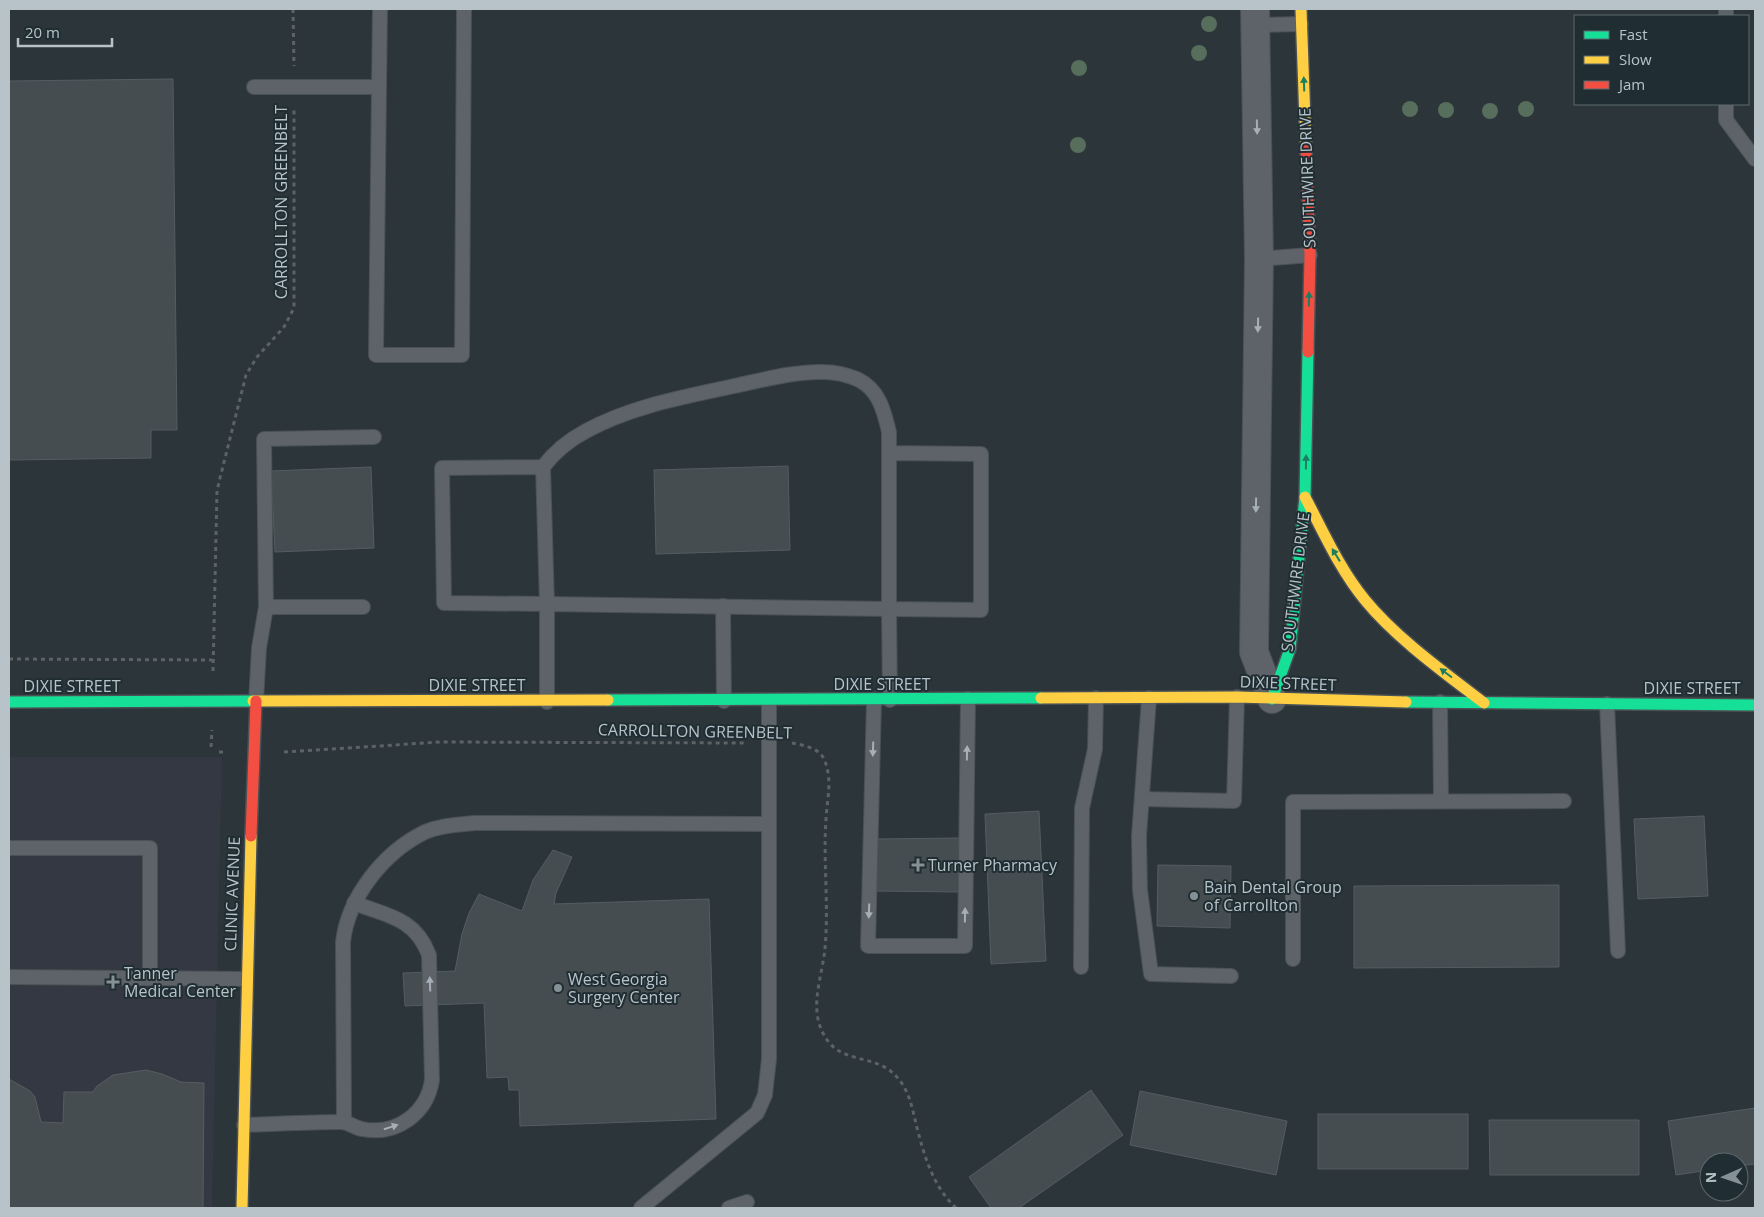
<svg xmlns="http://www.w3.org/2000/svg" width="1764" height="1217" viewBox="0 0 1764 1217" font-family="'Open Sans',sans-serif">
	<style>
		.medical { fill: #343842 }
		.building { fill: #454d50; stroke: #545d61 }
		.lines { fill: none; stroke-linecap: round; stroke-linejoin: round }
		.lane-casing { stroke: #4a5154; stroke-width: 16 }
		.street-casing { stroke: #4a5154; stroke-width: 30 }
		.fast-casing { stroke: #4a5154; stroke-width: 14 }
		.slow-casing { stroke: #4a5154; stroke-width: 14 }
		.jam-casing { stroke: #4a5154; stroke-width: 14 }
		.path { stroke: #5c6265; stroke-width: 3; stroke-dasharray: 4 4; stroke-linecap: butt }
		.lane { stroke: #5d6368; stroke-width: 14 }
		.street { stroke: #5d6368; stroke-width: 28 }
		.fast { stroke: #16e098; stroke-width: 11 }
		.slow { stroke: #ffcf43; stroke-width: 11 }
		.jam { stroke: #f24e42; stroke-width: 11 }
		.tree { fill: #566e5b }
		.oneway { fill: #1c7e61 }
		.oneway2 { fill: #a5b0b6 }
		.poi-dot { fill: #869197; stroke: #202e34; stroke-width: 2 }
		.labels { text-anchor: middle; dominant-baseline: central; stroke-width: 4; stroke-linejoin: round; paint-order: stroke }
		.street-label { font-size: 16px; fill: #b7c3c9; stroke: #202e34 }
		.poi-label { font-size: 16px; fill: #b7c3c9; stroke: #202e34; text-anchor: start }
	</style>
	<rect width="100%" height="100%" fill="#2c3539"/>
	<path class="medical" d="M9,757H222L212,1208H9Z"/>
	<g class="building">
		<path d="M173,79L177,430H151V458L9,460V81Z"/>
		<path d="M788,466L790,550L656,554L654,470Z"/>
		<path d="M371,467L374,548L275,552L271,471Z"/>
		<path d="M1039,811L1046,961L991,964L985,814Z"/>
		<path d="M1704,816L1708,896L1638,899L1634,819Z"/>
		<path d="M959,838V892L876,891L878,839Z"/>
		<path d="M553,850L572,857L556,893L554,904L709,899L716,1119L520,1126L519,1090H509L508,1077L487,1078L484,1003L405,1006L403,973L455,971L462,934L469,913L479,894L522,911L533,880Z"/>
		<path d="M1158,865L1231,866L1230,928L1157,926Z"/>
		<path d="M1559,885V967L1354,968V886Z"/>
		<path d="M146,1070L162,1074L181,1082L204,1083L203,1208H9V1079L30,1091L35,1097L41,1122L63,1123L64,1092H93L97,1086L113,1075Z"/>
		<path d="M1091,1090L1123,1135L1019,1208H991L969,1177Z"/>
		<path d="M1140,1091L1287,1121L1276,1175L1130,1145Z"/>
		<path d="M1755,1108V1164L1739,1166V1162H1709V1170L1676,1175L1668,1121Z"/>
		<rect x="1318" y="1114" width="150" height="55"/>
		<path d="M1489,1120H1639V1175H1490Z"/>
	</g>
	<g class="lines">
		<defs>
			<g id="lane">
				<path d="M1726,9V16"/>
				<path d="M1255,25L1301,24"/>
				<path d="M254,87H379L376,355H462L464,9"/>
				<path d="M379,87L380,9"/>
				<path d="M1726,104V120L1755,159"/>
				<path d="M1259,259L1310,255"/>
				<path d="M543,467L442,468L444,603L547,604L543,467C555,451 569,440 586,431C632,406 684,397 734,386C763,380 795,371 824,372C835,372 847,375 857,379C879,389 884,411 889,432V609L981,610V454L889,453"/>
				<path d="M723,606L724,701"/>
				<path d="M266,607L264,439L374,437"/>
				<path d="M1149,698L1139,836L1140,890L1151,974L1231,976"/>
				<path d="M874,700L868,946H965L968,699"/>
				<path d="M256,701L259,648L266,607H363"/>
				<path d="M547,702V604L889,609L890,700"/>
				<path d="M1440,702L1441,801"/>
				<path d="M1607,704L1618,951"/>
				<path d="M1142,799L1234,801L1237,697"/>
				<path d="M9,848H150V978"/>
				<path d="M1293,959V802L1564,801"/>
				<path d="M1081,967L1082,808L1095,749L1096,698"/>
				<path d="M9,977L246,979"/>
				<path d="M344,1122L343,942C348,897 384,852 425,832C440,825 458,825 474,823L769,824"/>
				<path d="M244,1125C277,1124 309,1122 341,1122C349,1122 355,1128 362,1129C397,1136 427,1113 432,1080L429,955C415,918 388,916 354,903"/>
				<path d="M641,1208L757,1113L765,1095L769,1059V701"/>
				<path d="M729,1208L747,1202"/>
			</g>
			<path id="street" d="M1255,9L1259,259L1254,652L1272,699"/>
			<g id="fast">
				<path d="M1272,699L1290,649L1305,497L1308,352"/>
				<path d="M608,700L1041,698"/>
				<path d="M9,702L253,701"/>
				<path d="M1406,702L1755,705"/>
			</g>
			<g id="slow">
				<path d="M1301,9L1306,149"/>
				<path d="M1305,497C1323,531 1340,570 1365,600C1396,638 1445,673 1484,703"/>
				<path d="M1041,698L1237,697L1406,702"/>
				<path d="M253,701L608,700"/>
				<path d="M242,1208L251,836"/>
			</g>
			<g id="jam">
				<path d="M1306,149L1310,255L1308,352"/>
				<path d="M251,836L256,701"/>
			</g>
		</defs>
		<use href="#lane" class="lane-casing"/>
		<use href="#street" class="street-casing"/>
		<use href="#fast" class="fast-casing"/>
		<use href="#slow" class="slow-casing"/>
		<use href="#jam" class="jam-casing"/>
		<g class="path">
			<path d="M293,9L294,66"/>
			<path d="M9,659L212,660"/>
			<path d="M213,671L217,491L220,478L246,375L257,357L284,327L294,308V109"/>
			<path d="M792,743C803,745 819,748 824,759C833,779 827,799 826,819C823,862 829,905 825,948C823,972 812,999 819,1023C833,1069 872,1050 896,1076C910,1091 912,1108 917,1128C925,1158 933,1186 956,1208"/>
			<path d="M211,747L212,730"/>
			<path d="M219,752H226"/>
			<path d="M284,752L441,742L745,743"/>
		</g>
		<use href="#lane" class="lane"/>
		<use href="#street" class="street"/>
		<use href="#fast" class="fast"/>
		<use href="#slow" class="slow"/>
		<use href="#jam" class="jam"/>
	</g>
	<g class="tree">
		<circle cx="1209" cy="24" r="8"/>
		<circle cx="1199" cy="53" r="8"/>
		<circle cx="1079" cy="68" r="8"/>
		<circle cx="1410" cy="109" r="8"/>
		<circle cx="1526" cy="109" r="8"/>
		<circle cx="1446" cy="110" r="8"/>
		<circle cx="1490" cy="111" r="8"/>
		<circle cx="1078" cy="145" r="8"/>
	</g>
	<defs><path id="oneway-solid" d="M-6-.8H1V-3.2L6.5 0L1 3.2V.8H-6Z" transform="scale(1.25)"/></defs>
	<g class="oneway">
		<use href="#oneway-solid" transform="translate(1304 84) rotate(-92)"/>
		<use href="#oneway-solid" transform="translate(1309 299) rotate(-89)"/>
		<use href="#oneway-solid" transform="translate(1306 462) rotate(-89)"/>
		<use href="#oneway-solid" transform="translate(1336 555) rotate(-122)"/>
		<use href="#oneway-solid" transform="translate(1446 673) rotate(-143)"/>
	</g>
	<g class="oneway2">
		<use href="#oneway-solid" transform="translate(1257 127) rotate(89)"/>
		<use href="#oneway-solid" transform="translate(1258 325) rotate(91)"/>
		<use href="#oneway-solid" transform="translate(1256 505) rotate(91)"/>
		<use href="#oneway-solid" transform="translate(873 749) rotate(92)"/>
		<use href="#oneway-solid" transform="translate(967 753) rotate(-89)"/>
		<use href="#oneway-solid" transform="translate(869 911) rotate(92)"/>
		<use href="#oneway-solid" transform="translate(965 915) rotate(-89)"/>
		<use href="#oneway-solid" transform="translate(430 984) rotate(-92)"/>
		<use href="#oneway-solid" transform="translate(391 1127) rotate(-18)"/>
	</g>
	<g class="poi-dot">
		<path d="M915.5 857.5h5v5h5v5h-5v5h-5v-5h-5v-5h5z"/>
		<circle cx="1194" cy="896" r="5"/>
		<path d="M110.5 974.5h5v5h5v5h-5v5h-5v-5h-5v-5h5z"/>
		<circle cx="558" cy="988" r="5"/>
	</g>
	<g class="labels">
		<g class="street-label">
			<text transform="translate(1307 178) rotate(-92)">SOUTHWIRE DRIVE</text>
			<text transform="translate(281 202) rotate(-90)">CARROLLTON GREENBELT</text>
			<text transform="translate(1295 582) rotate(-83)">SOUTHWIRE DRIVE</text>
			<text transform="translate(1288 683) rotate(2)">DIXIE STREET</text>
			<text x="882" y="684">DIXIE STREET</text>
			<text x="477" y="685">DIXIE STREET</text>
			<text x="72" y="686">DIXIE STREET</text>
			<text x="1692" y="688">DIXIE STREET</text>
			<text transform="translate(695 731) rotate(1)">CARROLLTON GREENBELT</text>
			<text transform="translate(232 894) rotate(-88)">CLINIC AVENUE</text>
		</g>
		<g class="poi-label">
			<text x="928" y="865">Turner Pharmacy</text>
			<text x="1204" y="887">Bain Dental Group<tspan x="1204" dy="18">of Carrollton</tspan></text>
			<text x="124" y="973">Tanner<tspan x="124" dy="18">Medical Center</tspan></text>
			<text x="568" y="979">West Georgia<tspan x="568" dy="18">Surgery Center</tspan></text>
		</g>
	</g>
	<rect width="1764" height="1217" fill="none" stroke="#b7c3c9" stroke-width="20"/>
	<rect x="1574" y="15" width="175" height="90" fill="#202e34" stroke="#5c6a70"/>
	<rect x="1584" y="31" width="25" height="8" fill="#16e098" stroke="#5c6a70"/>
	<text x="1619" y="40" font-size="15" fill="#b7c3c9">Fast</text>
	<rect x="1584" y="56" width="25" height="8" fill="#ffcf43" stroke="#5c6a70"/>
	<text x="1619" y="65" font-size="15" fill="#b7c3c9">Slow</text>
	<rect x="1584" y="81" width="25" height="8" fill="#f24e42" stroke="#5c6a70"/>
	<text x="1619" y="90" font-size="15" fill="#b7c3c9">Jam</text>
	<g transform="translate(1724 1177) rotate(268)"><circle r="24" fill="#202e34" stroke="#5c6a70"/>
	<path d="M0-4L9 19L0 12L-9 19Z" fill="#869197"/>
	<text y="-8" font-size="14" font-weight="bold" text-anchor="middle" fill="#b7c3c9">N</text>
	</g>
	<path d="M18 38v8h94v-8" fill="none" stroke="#b7c3c9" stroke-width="2.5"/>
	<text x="25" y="38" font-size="15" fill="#b7c3c9" stroke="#202e34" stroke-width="4" paint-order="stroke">20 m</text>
</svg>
